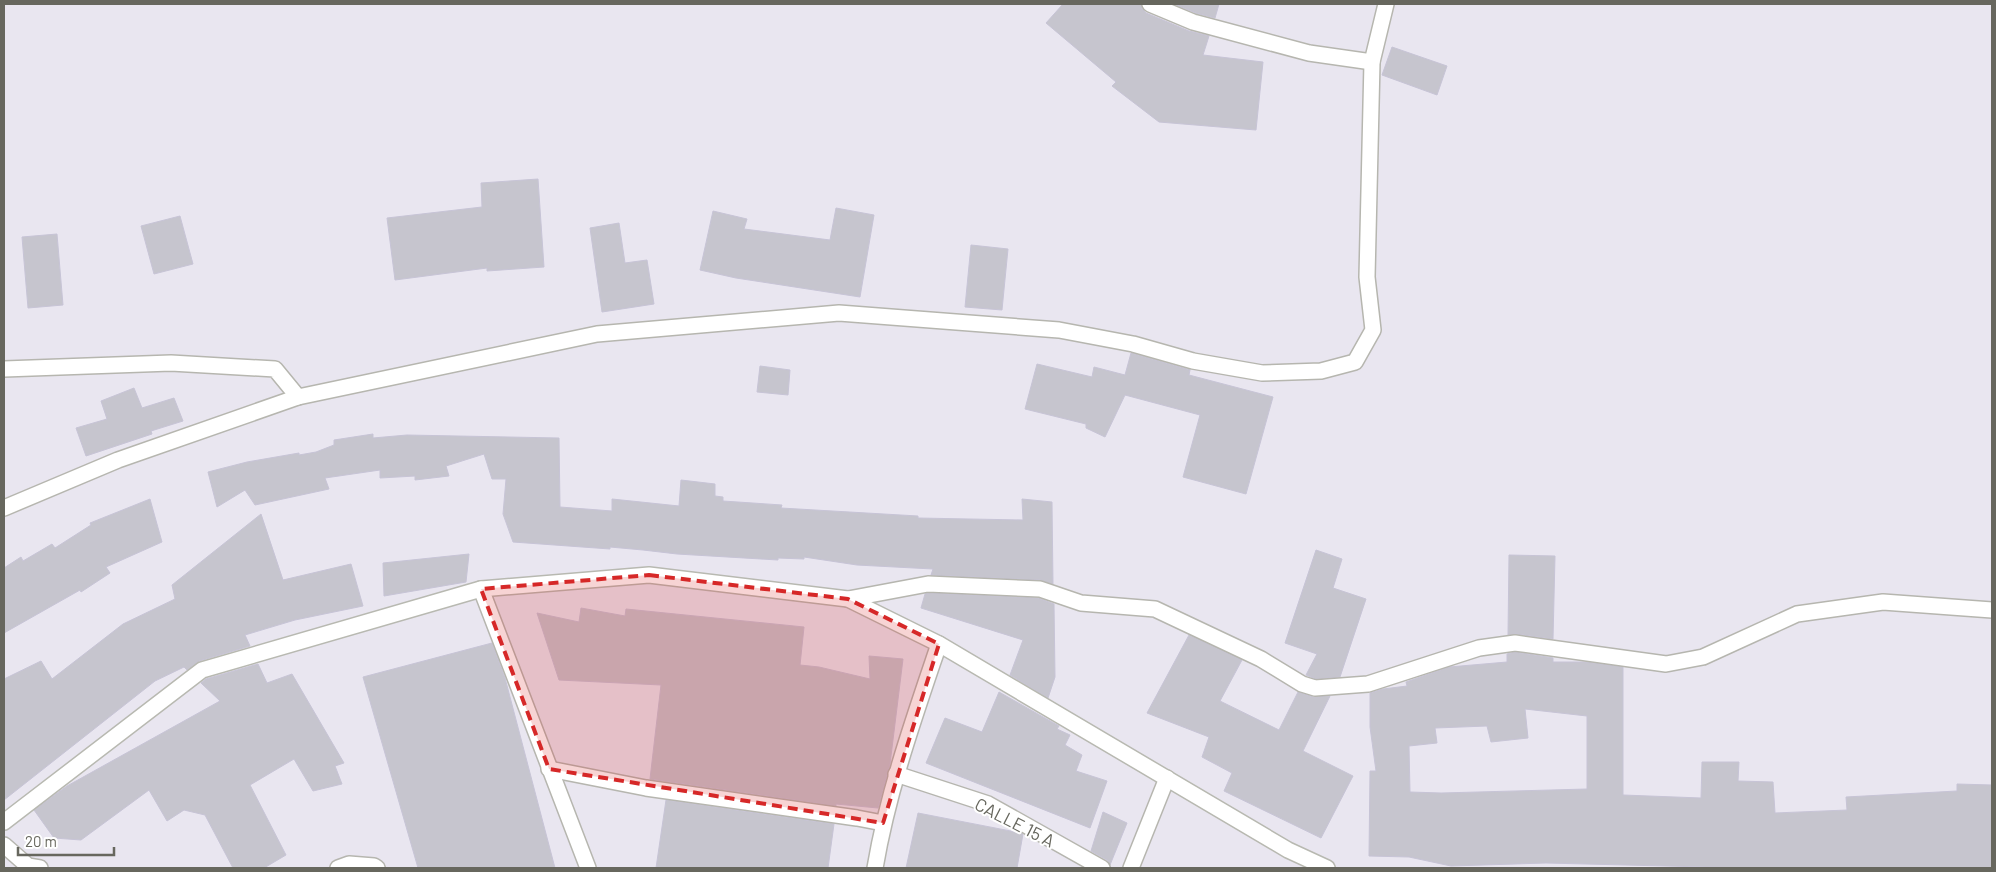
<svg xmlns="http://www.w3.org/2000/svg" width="1996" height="872" viewBox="0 0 1996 872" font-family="Barlow,sans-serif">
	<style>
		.building { fill: #c6c5ce; stroke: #c7c4d6; fill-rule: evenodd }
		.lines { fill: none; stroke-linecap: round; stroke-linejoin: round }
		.minor-casing { stroke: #b6b6af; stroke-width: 18 }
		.tertiary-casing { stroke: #b6b6af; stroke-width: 18 }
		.secondary-casing { stroke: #b8b9b1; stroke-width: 18 }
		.minor { stroke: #fff; stroke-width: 15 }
		.tertiary { stroke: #fff; stroke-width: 15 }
		.secondary { stroke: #fff; stroke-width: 15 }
		.marked { fill: #d62828; fill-opacity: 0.2; stroke: #d62828; stroke-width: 4; stroke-dasharray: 10 6; stroke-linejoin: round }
		.labels { text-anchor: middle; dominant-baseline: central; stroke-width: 4; stroke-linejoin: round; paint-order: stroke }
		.street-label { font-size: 18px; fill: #67675e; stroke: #fff }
	</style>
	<rect width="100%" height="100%" fill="#e9e6f0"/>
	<g class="building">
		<path d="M1063,4H1141L1142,9L1146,13L1189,31L1209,36L1203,55L1263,62L1256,130L1159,122L1112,86L1116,82L1046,23Z"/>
		<path d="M1174,4H1219L1215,18L1196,13Z"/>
		<path d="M1392,47L1447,66L1437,95L1382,75Z"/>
		<path d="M538,179L544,267L487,271V268L395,280L387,218L482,207L481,183Z"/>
		<path d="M836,208L874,215L860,297L736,278L700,270L713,211L747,219L744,229L830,240Z"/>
		<path d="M180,216L193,264L154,274L141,226Z"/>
		<path d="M619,223L625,263L647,260L654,304L602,312L590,228Z"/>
		<path d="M57,234L63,305L28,308L22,237Z"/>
		<path d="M971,245L1008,249L1002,310L965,307Z"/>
		<path d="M1131,353L1190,370L1189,375L1273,397L1246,494L1183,477L1200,415L1125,395L1105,437L1086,428V424L1025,409L1037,364L1092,377L1094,367L1125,375Z"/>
		<path d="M760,366L790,370L788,395L757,392Z"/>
		<path d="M134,388L142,408L174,398L183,421L151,431L152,434L86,456L76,428L107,419L101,401Z"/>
		<path d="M373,434V438L407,435L559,438L560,507L612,511V499L679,506L681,480L715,484V496L723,497V501L782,505L781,508L918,516V518L1023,520L1022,499L1052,502L1053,584L1040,580L931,575L933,569L857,565L804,557V559L778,558V560L677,554L643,550L610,547V549L513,542L503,514L506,479H492L484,454L446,466L449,476L415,480V476L380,478V470L325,478L329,489L255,505L245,490L217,507L208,472L247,462L299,453V455L316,452L334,445V440Z"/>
		<path d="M150,499L162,542L106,567L110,573L81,592L80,590L4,633V568L21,557L23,561L52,544L55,548L91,525L90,523Z"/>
		<path d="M261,514L283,580L351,564L363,606L295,620L245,635L250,646L199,661L187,670L184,667L155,681L4,800V679L41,661L52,679L123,624L175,599L172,585Z"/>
		<path d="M1316,550L1342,559L1333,588L1366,599L1340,677L1316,679L1306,675L1317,654L1285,643Z"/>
		<path d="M469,554L466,582L384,596L383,563Z"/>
		<path d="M1509,555L1555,556L1553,639L1516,634L1508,635Z"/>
		<path d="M929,593L1038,598L1054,604L1055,677L1048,698L1010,675L1023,640L921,608L925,594Z"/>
		<path d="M581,608L625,616L626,609L804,627L800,665L819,667L870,679L869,656L903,659L890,764L878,808L836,804V806L650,779L661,685L559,680L537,613L579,622Z"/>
		<path d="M1189,635L1242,660L1220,701L1279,730L1298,692L1313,697L1330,696L1303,751L1353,776L1321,838L1224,791L1232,773L1202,757L1209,737L1147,713Z"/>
		<path d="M492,643L505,678L555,868H418L363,677Z"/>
		<path d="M1515,652L1553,658V662H1586L1623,667V795L1701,798L1702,762H1739L1738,781L1773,782L1775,813L1847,810L1846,797L1957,791V784L1992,785V868H1745L1546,863L1451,866L1409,857L1369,856L1370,771H1376L1370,727V693L1383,689L1407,686L1406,682L1449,667L1507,662V654ZM1525,709L1587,716V789L1441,793L1410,792L1409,746L1437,743L1435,728L1487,726L1491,742L1528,738Z"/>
		<path d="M258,664L267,683L292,674L344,763L335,766L342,784L313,791L294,759L250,785L286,855L264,868H233L205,815L184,810L167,821L149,790L81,840L54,838L34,810L67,786L220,701L201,683L206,679Z"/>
		<path d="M999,692L1059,726L1057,729L1070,735L1065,745L1082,755L1076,771L1107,781L1090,828L926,763L945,718L982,732Z"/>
		<path d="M666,800L834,824L828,868H656Z"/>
		<path d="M1103,812L1127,823L1110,865L1107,860L1091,851Z"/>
		<path d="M918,813L1021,833L1023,834L1017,868H906Z"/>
	</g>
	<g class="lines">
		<defs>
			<g id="minor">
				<path d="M1150,4L1193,22L1309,53L1372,62"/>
				<path d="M4,369L171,363L275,369L298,397"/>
				<path d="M4,508L118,460L298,397L597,334L839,313L1059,330L1133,344L1193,361L1262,373L1321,371L1355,362L1373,330L1367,277L1372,62L1386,4"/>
				<path d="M481,589L588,868"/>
				<path d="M549,769L646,788L857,818L883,823"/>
				<path d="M896,774L988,804L1102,868"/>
				<path d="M4,845L28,866L40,868"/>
				<path d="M338,868L349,864L374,866L377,868"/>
				<path d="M875,868C888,791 914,718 939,644"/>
				<path d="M1131,868L1167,778"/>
			</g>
			<path id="tertiary" d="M848,599L928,584L1040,589L1081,603L1155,609L1261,659L1302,684L1315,688L1368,684L1479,648L1515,643L1666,664L1703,657L1797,614L1883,602L1992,610"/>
			<path id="secondary" d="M4,822L202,670L481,589L649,575L848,599L939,644L1288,850L1327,868"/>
		</defs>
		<use href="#minor" class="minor-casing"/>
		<use href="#tertiary" class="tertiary-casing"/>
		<use href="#secondary" class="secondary-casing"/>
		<use href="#minor" class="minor"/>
		<use href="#tertiary" class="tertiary"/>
		<use href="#secondary" class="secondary"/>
	</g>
	<path class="marked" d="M649,575L848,599L939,644L883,823L549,769L481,589Z"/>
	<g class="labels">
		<g class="street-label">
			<text transform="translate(1015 822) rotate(27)">CALLE 15 A</text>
		</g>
	</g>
	<rect width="1996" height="872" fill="none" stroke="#67675e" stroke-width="10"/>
	<path d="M18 847v8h96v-8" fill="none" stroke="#67675e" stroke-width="2.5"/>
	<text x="25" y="847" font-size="15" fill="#67675e" stroke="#ffffff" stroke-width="4" paint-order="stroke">20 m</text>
</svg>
